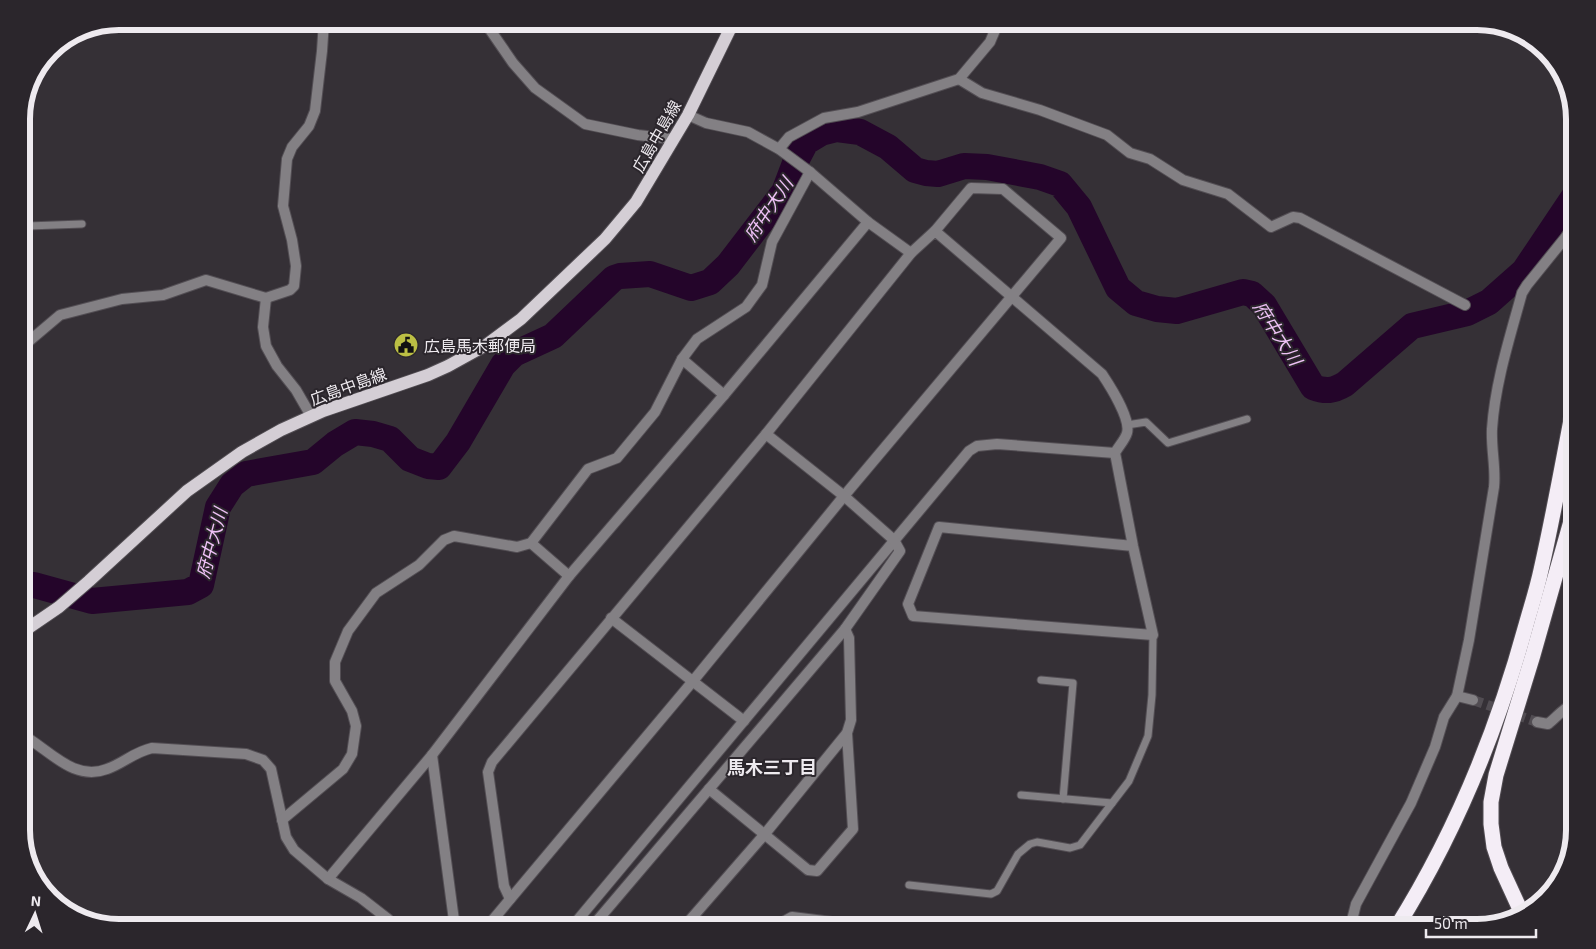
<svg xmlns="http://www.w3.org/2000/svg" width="1596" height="949" viewBox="0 0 1596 949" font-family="'Exo 2','Noto Sans JP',sans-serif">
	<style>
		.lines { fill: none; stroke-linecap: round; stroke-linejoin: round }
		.river { stroke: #24052a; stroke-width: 26 }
		.minor-tunnel { stroke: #514c52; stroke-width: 10; stroke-dasharray: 10 5; stroke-linecap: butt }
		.service-casing { stroke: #534e54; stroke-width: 9 }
		.minor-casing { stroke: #534e54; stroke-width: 12 }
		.primary-casing { stroke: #534e54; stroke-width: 14 }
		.motorway-casing { stroke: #534e54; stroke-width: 17 }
		.service { stroke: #838084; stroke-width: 7 }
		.minor { stroke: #838084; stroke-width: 10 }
		.primary { stroke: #d4ced5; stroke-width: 12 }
		.motorway { stroke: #f4edf6; stroke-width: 15 }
		.labels { text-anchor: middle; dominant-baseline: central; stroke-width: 4; stroke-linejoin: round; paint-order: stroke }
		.street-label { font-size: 16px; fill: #eeeaef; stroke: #2b262c }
		.poi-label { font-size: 16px; fill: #eeeaef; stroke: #2b262c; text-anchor: start }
		.water-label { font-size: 18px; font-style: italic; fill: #efc2f7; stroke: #2b262c }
		.neighbourhood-label { font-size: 18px; font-weight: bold; fill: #eeeaef; stroke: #2b262c }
		.rim { fill: none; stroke: #eeeaef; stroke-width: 6 }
	</style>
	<rect width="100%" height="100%" fill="#353036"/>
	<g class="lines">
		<path class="river" d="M21,585H34L92,601L188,592L201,585L218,507L232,485L246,474L313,462L335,444L355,432L373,434L390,439L410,459L428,466L439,467L458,442L503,365L514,354L553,336L614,278L620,276L650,274L691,288L710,282L728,265L784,192L795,163L806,142L821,133L837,129L860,132L888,147L915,170L926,173L938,174L964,166L987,167L1040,177L1060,184L1079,207L1118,288L1136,303L1157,309L1177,311L1243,292L1252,294L1264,305L1313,387C1326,392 1333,391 1345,384L1412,326L1467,313L1489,302L1524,271L1575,195"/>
		<path class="minor-tunnel" d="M1473,700L1537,722"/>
		<defs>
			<g id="service">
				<path d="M21,225L28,226L82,224"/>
				<path d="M1127,425L1146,422L1168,443L1247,419"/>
				<path d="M1041,680L1073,683L1063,799"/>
				<path d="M1021,795L1112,803"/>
				<path d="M909,885L991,894L997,891L1018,854L1030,844L1037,842L1070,848L1080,845L1129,781L1148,736L1152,695L1153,635"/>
			</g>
			<g id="minor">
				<path d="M484,21L513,63L535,88L585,124L638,135L673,139"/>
				<path d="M959,79L982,93L1040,110L1107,135L1130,153L1150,159L1183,180L1228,194L1271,227L1293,217L1300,218L1465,305"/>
				<path d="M688,115L706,123L748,132L779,149L810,172L868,222L911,253"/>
				<path d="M779,149L789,137L824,118L858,112L959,79L990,42L999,21"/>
				<path d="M266,298L263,327L266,346L277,366L296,390L311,416"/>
				<path d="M21,348L60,315L122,299L163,295L206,280L266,298L290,290L294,286L296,266L292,240L283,206L287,159L292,147L309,126L315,111L322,51L324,21"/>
				<path d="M682,359L724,395"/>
				<path d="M531,543L569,576"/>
				<path d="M611,618L744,721"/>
				<path d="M1457,696L1473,700"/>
				<path d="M1537,722L1548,724C1557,717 1564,707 1575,704"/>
				<path d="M21,734C49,749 73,782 107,769C124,763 134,752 152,748L246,754L263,760L271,769L286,837L294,850L328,879L361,898L388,919L393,928"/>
				<path d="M432,755L455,928"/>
				<path d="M709,789L808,870L817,871L853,829L847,733"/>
				<path d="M282,820L343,769L352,754L356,726L352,711L335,681V662L348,631L376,593L419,565L444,540L454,536L517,547L531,543L588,469L617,458L655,412L682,359L697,339L746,307L762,285L772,242L810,172"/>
				<path d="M328,879L432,755L569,576L724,395L868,222"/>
				<path d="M510,899L504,886L488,772L492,762L766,434L911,253L935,231L1102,374C1110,386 1131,419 1127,433C1125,440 1118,447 1115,453L1133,546L1153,635L913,616L908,604L939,527L1133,546"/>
				<path d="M486,928L693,681L844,496L1061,238L1003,189L971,188L935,231"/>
				<path d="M571,928L969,451L977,446L997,444L1115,453"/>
				<path d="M591,928L845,629L900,551L894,540L844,496L766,434"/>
				<path d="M683,928L764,835L847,733L851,720L849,638L845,629"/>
				<path d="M772,928L792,917L848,924L852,928"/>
				<path d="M1350,928L1356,904L1411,803L1435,747L1444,717L1457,696L1469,640L1494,487C1496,468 1491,449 1492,429C1495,383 1510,337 1522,293L1527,285L1565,238L1575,223"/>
			</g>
			<path id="primary" d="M21,633L59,607L89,581L187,491L242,452L281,430L323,411L428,375L448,366L486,345L521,319L605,239L636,202L688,115L734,21"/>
			<g id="motorway">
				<path d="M1523,916L1501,868L1494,847L1491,824V802L1496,775L1533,655L1575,507"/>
				<path d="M1396,928C1455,834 1497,731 1526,625C1531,607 1537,589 1541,570C1554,513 1564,456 1575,399"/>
			</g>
		</defs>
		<use href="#service" class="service-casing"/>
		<use href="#minor" class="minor-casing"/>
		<use href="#primary" class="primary-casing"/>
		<use href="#motorway" class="motorway-casing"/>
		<use href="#service" class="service"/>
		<use href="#minor" class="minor"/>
		<use href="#primary" class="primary"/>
		<use href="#motorway" class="motorway"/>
	</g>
	<defs>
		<symbol id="civic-disc" viewBox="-11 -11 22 22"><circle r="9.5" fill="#bcbf44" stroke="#2b262c"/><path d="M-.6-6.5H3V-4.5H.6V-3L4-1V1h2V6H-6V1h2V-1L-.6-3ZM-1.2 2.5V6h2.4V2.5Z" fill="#111"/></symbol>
	</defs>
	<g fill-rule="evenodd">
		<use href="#civic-disc" x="392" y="331" width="28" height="28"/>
	</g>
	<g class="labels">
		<g class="street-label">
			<text transform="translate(656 136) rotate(-60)">広島中島線</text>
			<text transform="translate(348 386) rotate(-20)">広島中島線</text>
		</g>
		<g class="poi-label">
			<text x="424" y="345">広島馬木郵便局</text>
		</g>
		<g class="water-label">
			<text transform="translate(768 209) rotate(-56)">府中大川</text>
			<text transform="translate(1278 333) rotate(57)">府中大川</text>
			<text transform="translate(211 543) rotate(-75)">府中大川</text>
		</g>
		<g class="neighbourhood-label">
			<text x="772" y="767">馬木三丁目</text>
		</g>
	</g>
	<path d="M0 0H1596V949H0ZM119 30H1477A89 89 0 0 1 1566 119V830A89 89 0 0 1 1477 919H119A89 89 0 0 1 30 830V119A89 89 0 0 1 119 30Z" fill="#2b262c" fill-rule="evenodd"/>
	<path class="rim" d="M119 30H1477A89 89 0 0 1 1566 119V830A89 89 0 0 1 1477 919H119A89 89 0 0 1 30 830V119A89 89 0 0 1 119 30Z"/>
	<g transform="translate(35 914) rotate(4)" stroke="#2b262c" stroke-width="4" paint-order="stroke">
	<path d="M0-4L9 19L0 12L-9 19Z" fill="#eeeaef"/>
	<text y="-8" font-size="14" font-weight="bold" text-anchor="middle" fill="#eeeaef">N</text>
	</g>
	<path d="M1426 929v8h110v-8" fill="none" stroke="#eeeaef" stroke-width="2.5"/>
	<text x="1434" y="929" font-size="15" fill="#eeeaef" stroke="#2b262c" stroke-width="4" paint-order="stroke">50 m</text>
</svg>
